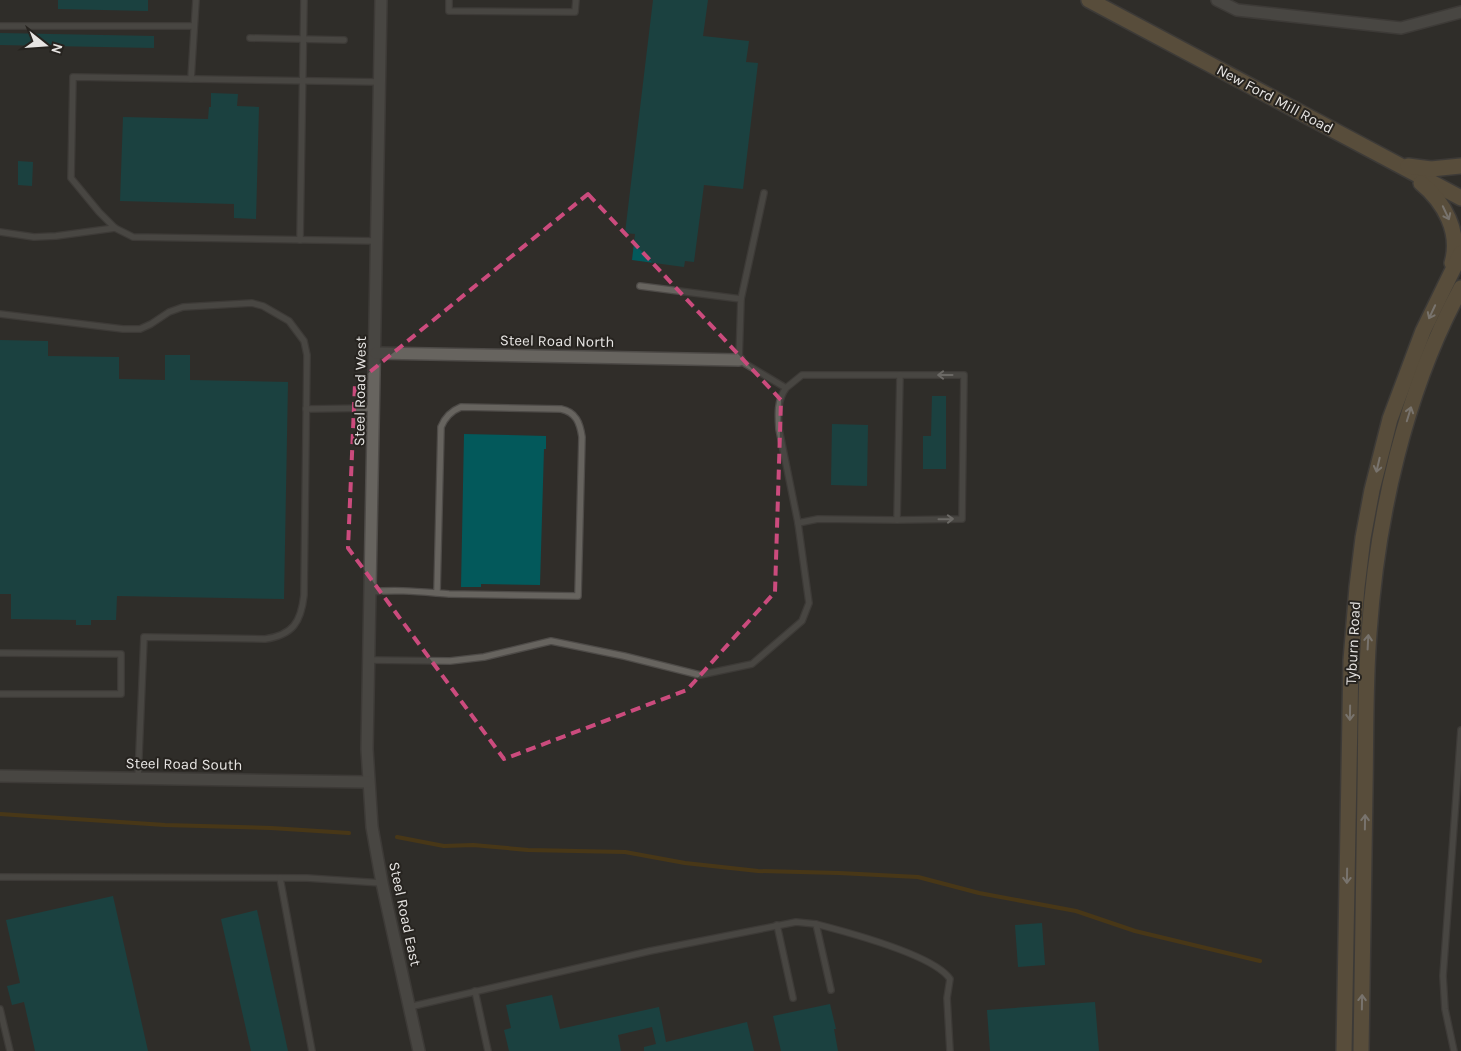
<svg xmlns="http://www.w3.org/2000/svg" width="1461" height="1051" viewBox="0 0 1461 1051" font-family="Karla,sans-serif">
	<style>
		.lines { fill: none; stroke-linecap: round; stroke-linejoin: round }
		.stream { stroke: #674300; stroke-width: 4 }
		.building { fill: #03595b }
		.lane-casing { stroke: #4e4b48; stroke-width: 8 }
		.street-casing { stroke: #4e4b48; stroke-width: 14 }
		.secondary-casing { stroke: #4e4b48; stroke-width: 18 }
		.lane { stroke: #67645f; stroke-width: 5.5 }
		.street { stroke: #67645f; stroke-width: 11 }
		.secondary { stroke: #897350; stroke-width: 15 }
		.oneway { stroke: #d0c8be }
		.oneway2 { stroke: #b4b1ae }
		.marked { fill: none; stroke: #cb4b7d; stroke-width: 4; stroke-dasharray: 10 6; stroke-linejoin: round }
		.labels { text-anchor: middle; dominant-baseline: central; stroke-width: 4; stroke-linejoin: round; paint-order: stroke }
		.street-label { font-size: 15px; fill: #e7e5e3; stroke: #26231f }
	</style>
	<rect width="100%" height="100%" fill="#302d29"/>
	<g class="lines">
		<g class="stream">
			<path d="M0,814L165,825L271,828L349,833"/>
			<path d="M397,837L444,846L473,845L528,850L625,852L685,863L758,871L839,873L918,877L979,893L1076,911L1135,931L1260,961"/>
		</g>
	</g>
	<g class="building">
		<path d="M58,0H148V11L58,9Z"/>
		<path d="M653,0H708L703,36L749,41L746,62L758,63L743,189L704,185L694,262L685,261L684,267L632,260L635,234L625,233Z"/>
		<path d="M0,33L154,36V48L0,45Z"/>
		<path d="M211,93L238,94L237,106L259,107L256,219L234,218V204L120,201L123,117L208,119L209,107H211Z"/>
		<path d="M18,161L33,162L32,186L18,185Z"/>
		<path d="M0,340L48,341V356L119,357V379L165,380V355H190V380L288,382L284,599L117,596L116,620H91V625H76V620L11,619V594H0Z"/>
		<path d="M932,396H946V469H923V436H931Z"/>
		<path d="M832,424L868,425L867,486L831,485Z"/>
		<path d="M464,434L546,436V449H544L540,585L481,584V587H461Z"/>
		<path d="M113,896L148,1051H35L24,1002L12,1005L7,986L20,983L6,920Z"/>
		<path d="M257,910L288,1051H251L221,919Z"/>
		<path d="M1042,923L1045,965L1018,967L1015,925Z"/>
		<path d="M552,995L560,1029L659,1007L666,1042L747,1022L754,1051H644V1047L656,1044L652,1027L618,1035L621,1051H509L504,1030L511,1028L506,1005Z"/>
		<path d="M1095,1002L1099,1051H990L987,1010Z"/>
		<path d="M830,1004L836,1029H834L838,1051H781L773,1016Z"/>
	</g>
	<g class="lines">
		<defs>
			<g id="lane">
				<path d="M449,0V11L575,12L576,0"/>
				<path d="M0,26H194"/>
				<path d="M250,38L344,40"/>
				<path d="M191,79L196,0"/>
				<path d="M0,232L34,237L56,236L115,228"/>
				<path d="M300,240L304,0"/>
				<path d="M377,241L133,237L115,228L99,212L71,178L73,77L380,82"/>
				<path d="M640,286L741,299L739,360L786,388L802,375H900L897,520L818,519L798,523L779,429C778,415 777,400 786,388"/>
				<path d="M741,299L764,193"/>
				<path d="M0,314L123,329H140L151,324L169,312L183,307L252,303L263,306L289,321L304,341L307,355L304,595C301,622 293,635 265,639L144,637L138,778"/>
				<path d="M306,409L374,408"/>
				<path d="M897,520L962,519L964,375H900"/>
				<path d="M371,592C397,589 422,592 449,594L578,596L582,437C580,423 576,412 561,409L461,407C451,411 445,417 441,427L437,593"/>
				<path d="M0,653L121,654V694H0"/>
				<path d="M369,660L450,661L484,657L551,641L624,656L700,675L752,664L802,621L809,603L798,523"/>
				<path d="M0,877L307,878L382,883"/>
				<path d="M280,878L312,1051"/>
				<path d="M816,924C847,932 934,955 950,979L947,998L950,1051"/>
				<path d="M777,925L793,998"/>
				<path d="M475,991L488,1051"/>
				<path d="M409,1007L650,951L796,922L816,924L831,990"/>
				<path d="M0,1009L10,1051"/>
				<path d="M1454,1051L1445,1009L1443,976L1461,730"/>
			</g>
			<g id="street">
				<path d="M381,0L367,749L372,827L382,883L419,1051"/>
				<path d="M1217,0L1237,10L1401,28L1461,12"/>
				<path d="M376,353L739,360"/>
				<path d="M0,776L368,782"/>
			</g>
			<g id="secondary">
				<path d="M1089,0L1461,198"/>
				<path d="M1408,166L1431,169L1461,166"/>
				<path d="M1421,183C1444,202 1461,232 1452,263"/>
				<path d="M1344,1051L1351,660L1357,587L1363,538L1372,490L1390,419L1423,331L1461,253"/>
				<path d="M1361,1051C1362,964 1364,876 1365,789C1366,737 1365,685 1369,633C1377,517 1405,391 1461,288"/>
			</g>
		</defs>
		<use href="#lane" class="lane-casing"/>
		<use href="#street" class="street-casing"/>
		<use href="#secondary" class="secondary-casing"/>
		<use href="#lane" class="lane"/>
		<use href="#street" class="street"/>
		<use href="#secondary" class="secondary"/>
	</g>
	<defs><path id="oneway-shaft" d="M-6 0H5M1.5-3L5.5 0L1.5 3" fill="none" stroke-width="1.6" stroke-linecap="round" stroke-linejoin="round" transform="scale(1.25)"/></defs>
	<g class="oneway">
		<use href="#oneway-shaft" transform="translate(1446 213) rotate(65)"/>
		<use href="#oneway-shaft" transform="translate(1432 312) rotate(115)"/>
		<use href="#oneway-shaft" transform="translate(1409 414) rotate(-73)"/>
		<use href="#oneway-shaft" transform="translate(1378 465) rotate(103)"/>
		<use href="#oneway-shaft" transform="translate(1368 642) rotate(-87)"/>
		<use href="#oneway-shaft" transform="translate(1350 713) rotate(91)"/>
		<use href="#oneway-shaft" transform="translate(1365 822) rotate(-89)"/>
		<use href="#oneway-shaft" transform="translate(1347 876) rotate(91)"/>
		<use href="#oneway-shaft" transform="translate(1362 1002) rotate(-89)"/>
	</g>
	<g class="oneway2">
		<use href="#oneway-shaft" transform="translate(945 375) rotate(180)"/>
		<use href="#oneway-shaft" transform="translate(946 519) rotate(-1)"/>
	</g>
	<path d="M0 0H1461V1051H0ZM588,194L781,400L775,592L687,690L504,759L348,548L355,384Z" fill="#302d29" fill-opacity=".55" fill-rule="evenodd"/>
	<path class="marked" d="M588,194L781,400L775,592L687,690L504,759L348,548L355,384Z"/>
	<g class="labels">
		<g class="street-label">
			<text transform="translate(1275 99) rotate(28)">New Ford Mill Road</text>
			<text transform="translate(557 341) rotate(1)">Steel Road North</text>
			<text transform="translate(360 391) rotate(-89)">Steel Road West</text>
			<text transform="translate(1353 643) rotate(-87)">Tyburn Road</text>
			<text transform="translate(184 764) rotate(1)">Steel Road South</text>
			<text transform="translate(405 914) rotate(78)">Steel Road East</text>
		</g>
	</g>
	<g transform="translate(45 45) rotate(107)" stroke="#26231f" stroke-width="4" paint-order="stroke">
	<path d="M0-4L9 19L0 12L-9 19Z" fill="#e7e5e3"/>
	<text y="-8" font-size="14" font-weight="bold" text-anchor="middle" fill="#e7e5e3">N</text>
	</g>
</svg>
